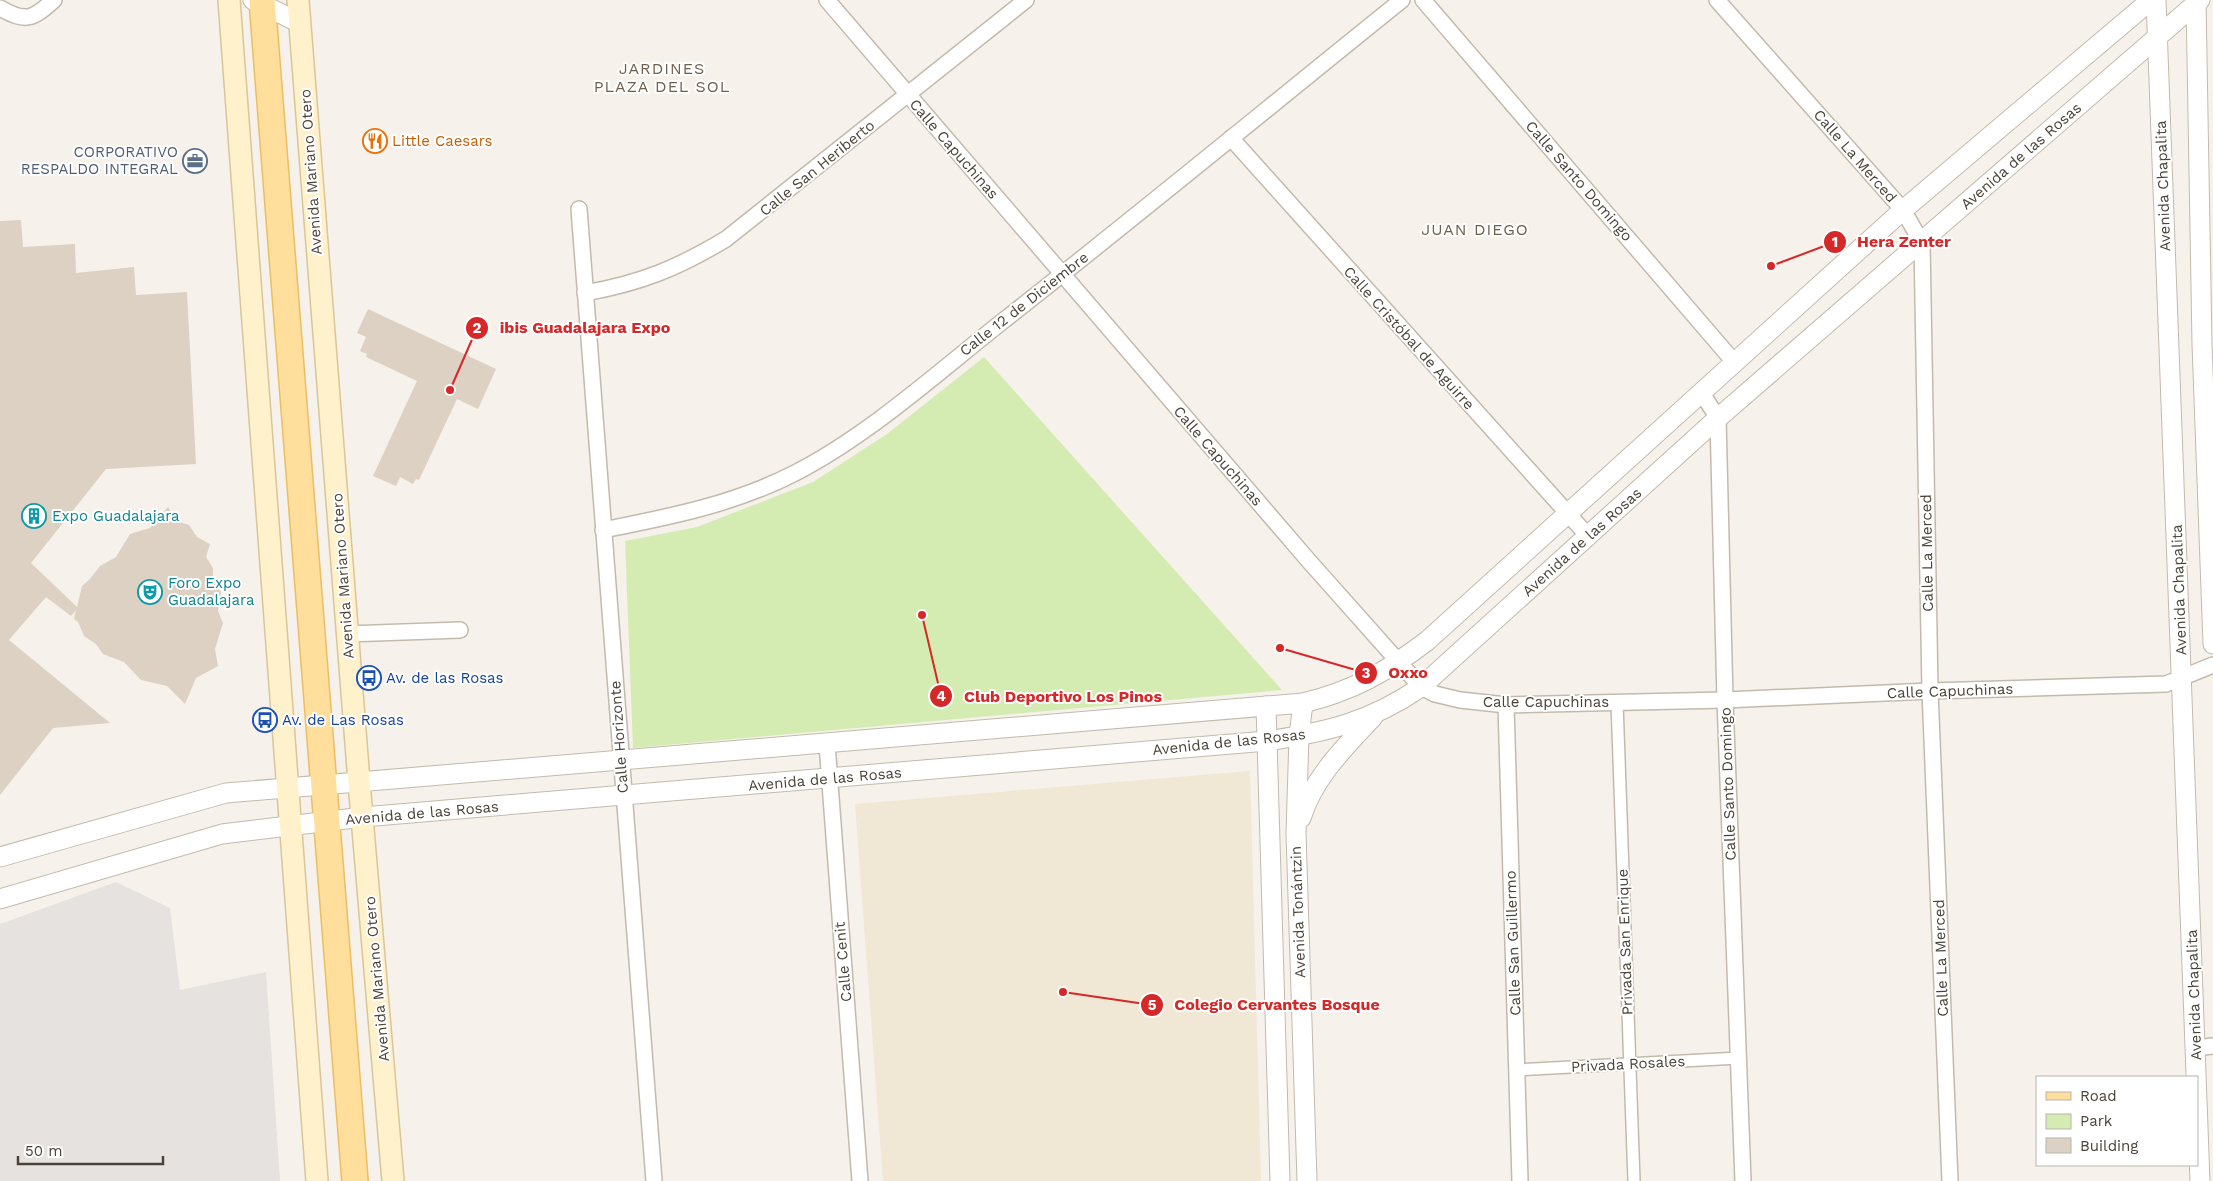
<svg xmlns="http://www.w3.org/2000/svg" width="2213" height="1181" viewBox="0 0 2213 1181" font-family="'Work Sans',sans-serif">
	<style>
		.education { fill: #f0e7d4 }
		.green { fill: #d4ecb2 }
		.parking { fill: #e5e2df }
		.building { fill: #dcd1c2 }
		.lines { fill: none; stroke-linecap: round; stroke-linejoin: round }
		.pedestrian-casing { stroke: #c3baac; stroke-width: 14 }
		.minor-casing { stroke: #c3baac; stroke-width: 18 }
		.tertiary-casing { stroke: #c3baac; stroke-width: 21 }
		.secondary-casing { stroke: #d9c598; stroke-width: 24 }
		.primary-casing { stroke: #ecbd63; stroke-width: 28 }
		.pedestrian { stroke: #fff; stroke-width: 11 }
		.minor { stroke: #fff; stroke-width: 15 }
		.tertiary { stroke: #fff; stroke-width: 19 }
		.secondary { stroke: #fff1cc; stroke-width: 21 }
		.primary { stroke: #ffdf9b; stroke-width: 25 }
		.labels { text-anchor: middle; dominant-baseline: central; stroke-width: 4; stroke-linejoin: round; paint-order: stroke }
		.food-label { font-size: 15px; fill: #c56008; stroke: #fff; text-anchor: start }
		.street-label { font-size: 15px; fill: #4b4338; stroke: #fff }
		.service-label { font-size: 15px; fill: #4e5e75; stroke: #fff; text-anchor: end }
		.culture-label { font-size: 15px; fill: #0d838f; stroke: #fff; text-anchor: start }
		.transit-label { font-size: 15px; fill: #164399; stroke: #fff; text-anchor: start }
		.neighbourhood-label { font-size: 16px; letter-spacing: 1px; fill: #6f604e; stroke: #fff }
		.leader { fill: none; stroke: #d62828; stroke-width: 2 }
		.callout-dot { fill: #d62828; stroke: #fff; stroke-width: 2 }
		.mark-label { font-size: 15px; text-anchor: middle; font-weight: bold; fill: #fff }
		.callout-label { font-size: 16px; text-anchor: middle; font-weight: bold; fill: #d62828; stroke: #fff; stroke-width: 4; stroke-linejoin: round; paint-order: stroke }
	</style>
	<rect width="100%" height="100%" fill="#f6f2eb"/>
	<path class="education" d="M1250,771L1261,1181H883L855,804Z"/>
	<path class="green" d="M984,357L1282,690L633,748L625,541L697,527L813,482L887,434Z"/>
	<path class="parking" d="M116,882L170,908L180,990L266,972L280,1181H0V924Z"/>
	<g class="building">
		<path d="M21,220L23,247L75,244L76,273L134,267L136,295L187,292L196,464L106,469L31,563L77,607L82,586L90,579L100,566L116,557L130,534L150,528L168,507L177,521L189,525L197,537L210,544L206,557L213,568V581L221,592L218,611L223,623L215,649L218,666L196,678L185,704L167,686L141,680L124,662L103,654L96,644L84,636L78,622L74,619L76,610L71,616L46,597L9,640L110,723L53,728L0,795V221Z"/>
		<path d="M368,309L496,369L478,409L457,399L419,480L416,479L413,484L400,477L396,486L373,476L417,381L366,357L367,354L360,351L366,337L357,333Z"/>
	</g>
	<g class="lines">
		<defs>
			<g id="pedestrian">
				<path d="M1617,703L1634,1181"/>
				<path d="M1516,1070L1739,1058"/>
			</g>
			<g id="minor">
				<path d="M827,0L1308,560L1421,687L1435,694L1460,700L1506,705L1725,700L1930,691L2166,684L2213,665"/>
				<path d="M1423,0L1735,363"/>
				<path d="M1717,0L1903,210L1922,243L1930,691L1950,1181"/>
				<path d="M0,8C26,23 33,19 54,0"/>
				<path d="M1231,138L1588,536"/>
				<path d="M579,209L654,1181"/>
				<path d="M585,293C641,283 678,268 726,239L1026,0"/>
				<path d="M1701,392L1718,418L1725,700L1743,1181"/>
				<path d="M603,530C669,517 735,504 795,473C869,435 937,373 1003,321C1137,216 1269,107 1402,0"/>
				<path d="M347,634L460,630"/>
				<path d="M1506,705L1520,1181"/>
				<path d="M827,744L860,1181"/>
				<path d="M2196,1048L2213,1046"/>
			</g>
			<g id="tertiary">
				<path d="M253,0L300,23"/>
				<path d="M2156,0L2200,1181"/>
				<path d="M2196,0L2202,344L2213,644"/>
				<path d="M1303,703L1299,736L1296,833L1307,1181"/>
				<path d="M1266,706L1280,1181"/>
				<path d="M1301,818C1314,777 1344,748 1373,717"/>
				<path d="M0,857L226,793L1303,703C1353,691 1386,672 1427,641L1903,210L2151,0"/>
				<path d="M0,899L222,834L363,817L1267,741C1327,732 1370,722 1421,687L1718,418L2200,0"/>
			</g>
			<g id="secondary">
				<path d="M229,0L317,1181"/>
				<path d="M298,0L359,782L393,1181"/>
			</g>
			<path id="primary" d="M262,0L355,1181"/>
		</defs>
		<use href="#pedestrian" class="pedestrian-casing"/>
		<use href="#minor" class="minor-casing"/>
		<use href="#tertiary" class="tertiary-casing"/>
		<use href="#secondary" class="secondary-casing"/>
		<use href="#primary" class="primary-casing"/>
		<use href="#pedestrian" class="pedestrian"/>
		<use href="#minor" class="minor"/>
		<use href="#tertiary" class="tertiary"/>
		<use href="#secondary" class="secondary"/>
		<use href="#primary" class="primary"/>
	</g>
	<defs>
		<symbol id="restaurant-ring" viewBox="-11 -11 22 22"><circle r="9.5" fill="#fff" stroke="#e8710a" stroke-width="1.5"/><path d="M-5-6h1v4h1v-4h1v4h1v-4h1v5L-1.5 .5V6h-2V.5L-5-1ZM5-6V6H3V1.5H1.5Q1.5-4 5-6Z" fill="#e8710a"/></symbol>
		<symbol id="office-ring" viewBox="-11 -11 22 22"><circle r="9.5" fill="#fff" stroke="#5c6f8a" stroke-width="1.5"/><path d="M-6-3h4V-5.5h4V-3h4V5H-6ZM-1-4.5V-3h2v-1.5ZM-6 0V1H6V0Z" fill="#5c6f8a"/></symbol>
		<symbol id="building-ring" viewBox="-11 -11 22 22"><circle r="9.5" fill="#fff" stroke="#0f9aa8" stroke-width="1.5"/><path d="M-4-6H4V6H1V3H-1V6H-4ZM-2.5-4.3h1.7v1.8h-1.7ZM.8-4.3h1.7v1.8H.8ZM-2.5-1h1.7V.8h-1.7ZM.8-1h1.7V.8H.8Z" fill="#0f9aa8"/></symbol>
		<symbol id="theatre-ring" viewBox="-11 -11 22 22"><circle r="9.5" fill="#fff" stroke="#0f9aa8" stroke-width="1.5"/><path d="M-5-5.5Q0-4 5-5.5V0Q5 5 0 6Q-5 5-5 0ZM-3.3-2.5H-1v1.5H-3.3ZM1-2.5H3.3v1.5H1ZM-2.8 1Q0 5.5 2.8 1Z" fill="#0f9aa8"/></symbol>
		<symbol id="bus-ring" viewBox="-11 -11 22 22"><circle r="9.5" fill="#fff" stroke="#1a4fb4" stroke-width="1.5"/><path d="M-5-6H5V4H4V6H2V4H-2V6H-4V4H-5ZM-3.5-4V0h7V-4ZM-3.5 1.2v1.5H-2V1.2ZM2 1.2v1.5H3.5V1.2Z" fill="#1a4fb4"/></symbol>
	</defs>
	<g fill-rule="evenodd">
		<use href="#restaurant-ring" x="361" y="127" width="28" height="28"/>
		<use href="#office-ring" x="181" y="147" width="28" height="28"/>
		<use href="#building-ring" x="20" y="502" width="28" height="28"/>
		<use href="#theatre-ring" x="136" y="578" width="28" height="28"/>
		<use href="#bus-ring" x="355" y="664" width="28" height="28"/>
		<use href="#bus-ring" x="251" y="706" width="28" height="28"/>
	</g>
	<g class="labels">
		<g class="food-label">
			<text x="392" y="141">Little Caesars</text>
		</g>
		<g class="street-label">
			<text transform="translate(954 149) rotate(49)">Calle Capuchinas</text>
			<text transform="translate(1855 156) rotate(49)">Calle La Merced</text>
			<text transform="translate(2021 156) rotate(-41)">Avenida de las Rosas</text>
			<text transform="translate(817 168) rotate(-39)">Calle San Heriberto</text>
			<text transform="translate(311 172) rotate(-94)">Avenida Mariano Otero</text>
			<text transform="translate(1579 181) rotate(49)">Calle Santo Domingo</text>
			<text transform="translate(2163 186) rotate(-92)">Avenida Chapalita</text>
			<text transform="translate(1024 304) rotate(-38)">Calle 12 de Diciembre</text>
			<text transform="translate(1409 338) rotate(48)">Calle Cristóbal de Aguirre</text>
			<text transform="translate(1218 456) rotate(49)">Calle Capuchinas</text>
			<text transform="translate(1582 542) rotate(-42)">Avenida de las Rosas</text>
			<text transform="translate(1927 553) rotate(-91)">Calle La Merced</text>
			<text transform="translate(343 576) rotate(-94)">Avenida Mariano Otero</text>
			<text transform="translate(2179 590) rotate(-92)">Avenida Chapalita</text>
			<text transform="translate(1950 691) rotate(-2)">Calle Capuchinas</text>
			<text x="1546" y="702">Calle Capuchinas</text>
			<text transform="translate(619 737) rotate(-94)">Calle Horizonte</text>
			<text transform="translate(1229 742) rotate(-6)">Avenida de las Rosas</text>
			<text transform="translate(825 779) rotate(-5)">Avenida de las Rosas</text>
			<text transform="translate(1728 784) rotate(-92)">Calle Santo Domingo</text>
			<text transform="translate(422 813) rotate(-5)">Avenida de las Rosas</text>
			<text transform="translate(1298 912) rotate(-92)">Avenida Tonántzin</text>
			<text transform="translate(1625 942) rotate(-92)">Privada San Enrique</text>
			<text transform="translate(1513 943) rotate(-92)">Calle San Guillermo</text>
			<text transform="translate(1941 958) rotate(-92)">Calle La Merced</text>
			<text transform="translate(843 962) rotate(-95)">Calle Cenit</text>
			<text transform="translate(377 979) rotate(-95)">Avenida Mariano Otero</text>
			<text transform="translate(2194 995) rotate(-92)">Avenida Chapalita</text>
			<text transform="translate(1628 1064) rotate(-3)">Privada Rosales</text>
		</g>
		<g class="service-label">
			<text x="178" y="152">CORPORATIVO<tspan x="178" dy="17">RESPALDO INTEGRAL</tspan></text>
		</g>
		<g class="culture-label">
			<text x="52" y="516">Expo Guadalajara</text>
			<text x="168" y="583">Foro Expo<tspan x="168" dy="17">Guadalajara</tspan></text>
		</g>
		<g class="transit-label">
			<text x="386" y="678">Av. de las Rosas</text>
			<text x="282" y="720">Av. de Las Rosas</text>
		</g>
		<g class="neighbourhood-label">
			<text x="662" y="68">JARDINES<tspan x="662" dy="18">PLAZA DEL SOL</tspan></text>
			<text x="1475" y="229">JUAN DIEGO</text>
		</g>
	</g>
	<path class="leader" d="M1771 266L1835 242M450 390L477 328M1280 648L1366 673M922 615L941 696M1063 992L1152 1005"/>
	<g class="callout-dot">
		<circle cx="1771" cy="266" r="5"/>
		<circle cx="450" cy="390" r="5"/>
		<circle cx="1280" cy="648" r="5"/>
		<circle cx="922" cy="615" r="5"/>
		<circle cx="1063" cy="992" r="5"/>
		<circle cx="1835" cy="242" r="12"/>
		<circle cx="477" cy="328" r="12"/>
		<circle cx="1366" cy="673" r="12"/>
		<circle cx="941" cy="696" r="12"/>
		<circle cx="1152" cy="1005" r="12"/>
	</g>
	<g class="mark-label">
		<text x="1835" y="247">1</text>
		<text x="477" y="333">2</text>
		<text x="1366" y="678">3</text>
		<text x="941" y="701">4</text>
		<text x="1152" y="1010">5</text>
	</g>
	<g class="callout-label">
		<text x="1904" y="247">Hera Zenter</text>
		<text x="585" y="333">ibis Guadalajara Expo</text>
		<text x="1408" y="678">Oxxo</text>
		<text x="1063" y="702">Club Deportivo Los Pinos</text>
		<text x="1277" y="1010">Colegio Cervantes Bosque</text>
	</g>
	<rect x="2036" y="1076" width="162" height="90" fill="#ffffff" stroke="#b7b4af"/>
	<rect x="2046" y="1092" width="25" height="8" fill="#ffdf9b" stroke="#b7b4af"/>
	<text x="2080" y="1101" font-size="15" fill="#4b4338">Road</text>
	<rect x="2046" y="1114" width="25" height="15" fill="#d4ecb2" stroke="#b7b4af"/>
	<text x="2080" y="1126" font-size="15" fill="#4b4338">Park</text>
	<rect x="2046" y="1138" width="25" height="15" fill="#dcd1c2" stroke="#b7b4af"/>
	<text x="2080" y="1151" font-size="15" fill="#4b4338">Building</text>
	<path d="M18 1156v8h145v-8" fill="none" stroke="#4b4338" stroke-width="2.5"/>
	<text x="25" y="1156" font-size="15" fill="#4b4338" stroke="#ffffff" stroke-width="4" paint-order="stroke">50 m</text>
</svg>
